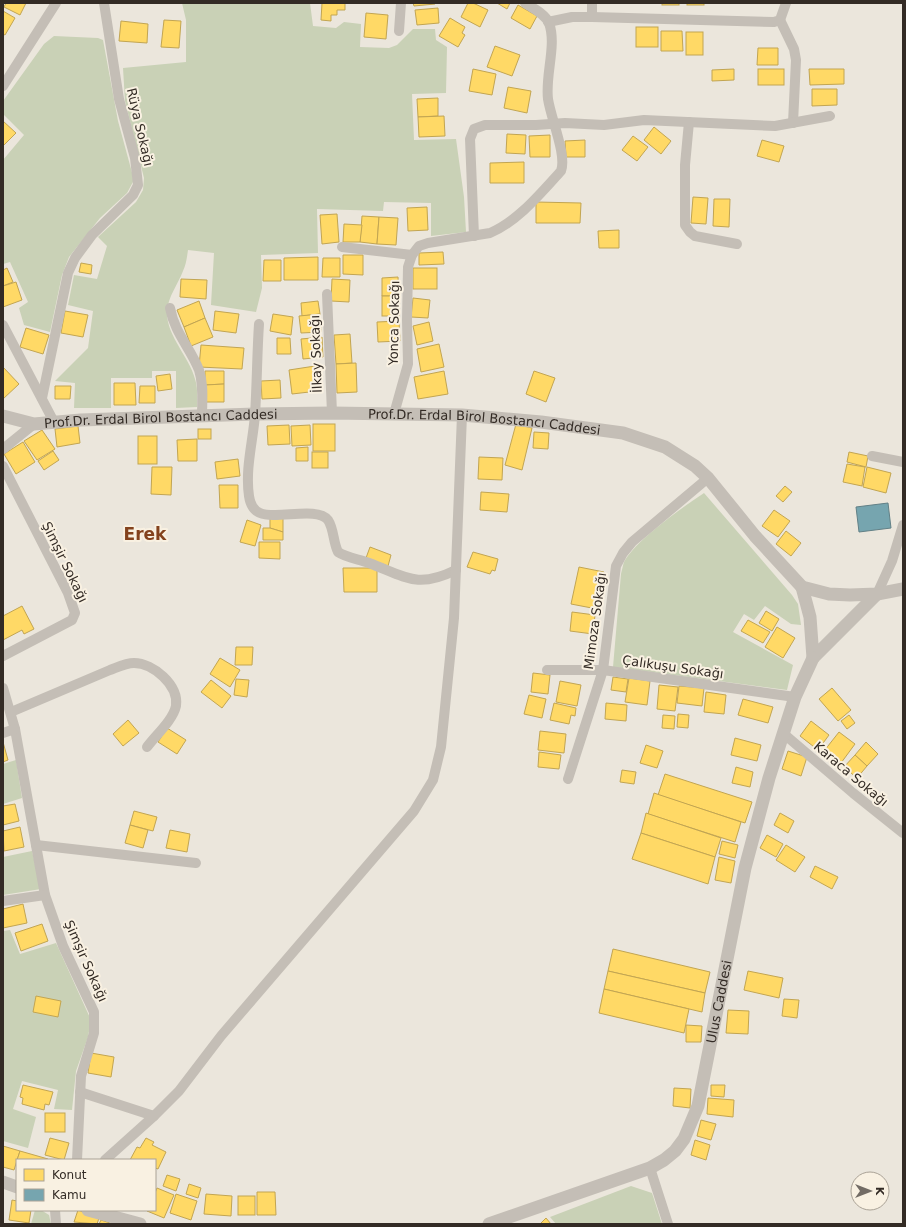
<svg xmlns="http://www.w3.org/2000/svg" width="906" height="1227" viewBox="0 0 906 1227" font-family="'DejaVu Sans',sans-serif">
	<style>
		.green { fill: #c9d1b6 }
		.homes { fill: #ffd966; stroke: #c2a552 }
		.public { fill: #76a5af; stroke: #628086 }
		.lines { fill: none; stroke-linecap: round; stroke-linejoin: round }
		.minor { stroke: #c4beb6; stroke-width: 10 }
		.tertiary { stroke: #c4beb6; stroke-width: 13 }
		.labels { text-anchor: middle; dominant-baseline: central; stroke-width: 4; stroke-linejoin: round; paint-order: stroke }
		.street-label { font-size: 13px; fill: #332b25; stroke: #f9f1e2 }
		.district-label { font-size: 17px; font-weight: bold; fill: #83421d; stroke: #f9f1e2 }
	</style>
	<rect width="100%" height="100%" fill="#ebe6dc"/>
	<g class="green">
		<path d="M182,3H310L313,26L336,28L344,22L361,24L360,47L389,48L397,45L413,29H435L436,40L447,47L446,93L412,94L414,140L456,139L464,197L466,232L431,236V203L384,202L383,211L317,209L318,253L261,255L262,288L256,312L211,305L214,253L188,250C187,257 186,265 183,271C178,284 168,297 167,311C166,336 189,356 195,379C198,388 197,398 197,407L176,408V371H152V378H111V408H74L75,383L55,381L88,348L93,311L68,305L74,275L97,279L107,246L98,237L136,202L143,190L144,178L125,101L123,68L186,62V20Z"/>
		<path d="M54,36L98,38L103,40L118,121L134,180L127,193L100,218L69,257L62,275L50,332L24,325L19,308L28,302L10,262L3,264V160L24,135L3,114V101L44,44Z"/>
		<path d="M704,493L792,595L798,604L801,625L791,624L765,606L754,620L744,614L733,632L793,665L787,690L613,667L621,574C622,570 623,565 624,562C636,540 683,507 704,493Z"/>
		<path d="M16,760L22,798L3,804V764Z"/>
		<path d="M32,851L41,889L3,895V857Z"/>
		<path d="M10,930L20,954L56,943L91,1020L88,1037L76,1071L72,1110L54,1109L58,1090L22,1081L13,1109L36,1117L28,1148L3,1141V931Z"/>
		<path d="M631,1186L652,1193L662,1224H556L550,1217Z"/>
		<path d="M35,1210H41L49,1215L51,1224H31Z"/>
	</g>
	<g class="homes">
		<path d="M6,3H26L20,15L4,7Z"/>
		<path d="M322,3H345V10H337V15H331V21L321,20Z"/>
		<path d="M413,3H435V4L414,6Z"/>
		<path d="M468,3H473L488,10L480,27L461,17Z"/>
		<path d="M497,3H510L507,9Z"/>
		<rect x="662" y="3" width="17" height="2"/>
		<rect x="687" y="3" width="17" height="2"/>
		<path d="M518,5L537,16L530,29L511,18Z"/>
		<path d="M438,8L439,23L417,25L415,10Z"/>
		<path d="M3,11L15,18L5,35L3,34Z"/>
		<path d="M366,13L388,15L386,39L364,37Z"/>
		<path d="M450,18L465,27L462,33L465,35L458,47L439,36Z"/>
		<path d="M164,20L181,21L179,48L161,47Z"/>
		<path d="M121,21L148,24L147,43L119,41Z"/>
		<rect x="636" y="27" width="22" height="20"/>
		<path d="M661,31H682L683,51H661Z"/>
		<rect x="686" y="32" width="17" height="23"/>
		<path d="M495,46L520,55L512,76L487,67Z"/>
		<path d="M758,48H778V65H757Z"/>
		<path d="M473,69L496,74L492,95L469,91Z"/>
		<path d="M734,69V80L712,81V70Z"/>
		<rect x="758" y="69" width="26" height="16"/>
		<path d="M809,69H844V84L810,85Z"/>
		<path d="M508,87L531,91L527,113L504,108Z"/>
		<path d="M812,89H837V105L812,106Z"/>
		<path d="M438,98V116L418,117L417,99Z"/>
		<path d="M444,116L445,136L419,137L418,117Z"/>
		<path d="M3,121L16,133L3,146Z"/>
		<path d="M654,127L671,141L661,154L644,140Z"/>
		<path d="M507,134L526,135L525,154L506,153Z"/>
		<path d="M550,135V157H530L529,136Z"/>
		<path d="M633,136L648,147L637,161L622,150Z"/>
		<path d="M585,140V157H566L565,141Z"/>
		<path d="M762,140L784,146L779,162L757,156Z"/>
		<path d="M524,162V183H490V163Z"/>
		<path d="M693,197L708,198L706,224L691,223Z"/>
		<path d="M714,199H730L729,227L713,226Z"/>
		<path d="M536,202L581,203L580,223H536Z"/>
		<path d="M427,207L428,230L408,231L407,208Z"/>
		<path d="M337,214L339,242L322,244L320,215Z"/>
		<path d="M362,216L379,217L377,244L360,242Z"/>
		<path d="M379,217L398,218L396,245L377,244Z"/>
		<path d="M344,224L362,225L360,242H343Z"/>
		<path d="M619,230V248H599L598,231Z"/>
		<path d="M443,252L444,264L419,265V253Z"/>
		<path d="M343,255H363V275L343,274Z"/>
		<path d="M318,257V280H284V258Z"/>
		<path d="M323,258H340V277H322Z"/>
		<path d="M264,260H281V281H263Z"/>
		<path d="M81,263L92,265L91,274L79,272Z"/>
		<path d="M7,268L13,282L3,286V270Z"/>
		<rect x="413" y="268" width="24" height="21"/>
		<path d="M398,277L399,296H382V278Z"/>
		<path d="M181,279L207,280L206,299L180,297Z"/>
		<path d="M332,279L350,280L349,302L331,301Z"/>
		<path d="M16,282L22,300L3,307V286Z"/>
		<rect x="382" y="296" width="17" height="20"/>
		<path d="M413,298L430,300L428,318L411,317Z"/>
		<path d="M199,301L205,318L184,327L177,310Z"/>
		<path d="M318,301L320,314L302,316L301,303Z"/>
		<path d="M65,311L88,315L83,337L61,333Z"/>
		<path d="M215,311L239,314L236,333L213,330Z"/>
		<path d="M273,314L293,317L291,335L270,331Z"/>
		<path d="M320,314L321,332L301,333L299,316Z"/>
		<path d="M205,318L213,337L191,346L184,327Z"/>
		<path d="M399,321L400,341L378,342L377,322Z"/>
		<path d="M429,322L433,341L417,345L413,326Z"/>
		<path d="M26,328L49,335L43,354L20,347Z"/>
		<path d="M350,334L352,363L336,364L334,335Z"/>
		<path d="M322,337L323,357L303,359L301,339Z"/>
		<path d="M277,338H290L291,354H277Z"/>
		<path d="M439,344L444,367L421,372L417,349Z"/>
		<path d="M201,345L244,348L242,369L199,367Z"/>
		<path d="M356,363L357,392L337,393L336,364Z"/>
		<path d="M315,366L318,391L292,394L289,370Z"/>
		<path d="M3,367L19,384L3,399Z"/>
		<path d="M205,371H224V384L205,385Z"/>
		<path d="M444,371L448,394L418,399L414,377Z"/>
		<path d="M534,371L555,378L546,402L526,394Z"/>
		<path d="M170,374L172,389L158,391L156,376Z"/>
		<path d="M280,380L281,398L262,399L261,381Z"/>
		<path d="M114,383H135L136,405H114Z"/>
		<path d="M224,384V402H205V385Z"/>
		<path d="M55,386H71L70,399H55Z"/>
		<path d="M140,386H155V403H139Z"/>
		<rect x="313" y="424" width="22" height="27"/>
		<path d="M516,424L532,428L522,470L505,465Z"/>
		<path d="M289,425L290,444L268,445L267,426Z"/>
		<path d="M310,425L311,445L292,446L291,426Z"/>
		<path d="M78,426L80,443L57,447L55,429Z"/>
		<rect x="198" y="429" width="13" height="10"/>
		<path d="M42,430L55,449L37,460L24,441Z"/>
		<path d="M534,432L549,433L548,449L533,448Z"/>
		<rect x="138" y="436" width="19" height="28"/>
		<path d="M197,439V461H178L177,440Z"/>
		<path d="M23,442L35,462L16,474L4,454Z"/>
		<path d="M308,447V461H296V448Z"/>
		<path d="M53,451L59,460L44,470L38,461Z"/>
		<rect x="312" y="452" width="16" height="16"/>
		<path d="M849,452L868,456L866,467L847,462Z"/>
		<path d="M479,457L503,458L502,480L478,479Z"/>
		<path d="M238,459L240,476L217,479L215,462Z"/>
		<path d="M847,464L865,467L862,486L843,482Z"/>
		<path d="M152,467H172L171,495L151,494Z"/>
		<path d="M867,467L891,473L886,493L863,487Z"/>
		<path d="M219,485H238V508H220Z"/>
		<path d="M785,486L792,492L783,502L776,496Z"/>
		<path d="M481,492L509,494L507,512L480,510Z"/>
		<path d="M774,510L790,521L778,537L762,526Z"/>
		<path d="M270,517L283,518V532L270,528Z"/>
		<path d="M247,520L261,525L255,546L240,542Z"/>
		<path d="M263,528H270L283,532V540H263Z"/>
		<path d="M786,531L801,543L791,556L776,544Z"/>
		<path d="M259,542H280V559L259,558Z"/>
		<path d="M370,547L391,555L388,566L366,558Z"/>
		<path d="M473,552L498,559L495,571L492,570L490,574L467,567Z"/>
		<path d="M579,567L604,572L597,609L571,604Z"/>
		<path d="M343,568H377V592H344Z"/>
		<path d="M22,606L34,629L24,634L22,630L3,640V616Z"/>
		<path d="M766,611L779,619L772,631L759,623Z"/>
		<path d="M572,612L595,615L593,634L570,631Z"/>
		<path d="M748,620L770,632L763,643L741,631Z"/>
		<path d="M777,627L795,638L783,658L765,647Z"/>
		<path d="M236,647H253L252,665H235Z"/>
		<path d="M220,658L240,670L230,687L210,674Z"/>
		<path d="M533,673L550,675L548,694L531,692Z"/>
		<path d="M613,677L628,679L626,692L611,690Z"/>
		<path d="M629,678L650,681L647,705L625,702Z"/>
		<path d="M236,679L249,680L247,697L234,695Z"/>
		<path d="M211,680L231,696L222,708L201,692Z"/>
		<path d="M560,681L581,685L577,706L556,702Z"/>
		<path d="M659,685L678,687L675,711L657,709Z"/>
		<path d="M679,686L704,688L702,706L677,703Z"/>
		<path d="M832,688L851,710L838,721L819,699Z"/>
		<path d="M706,692L726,695L724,714L704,712Z"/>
		<path d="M529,695L546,699L542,718L524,714Z"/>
		<path d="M743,699L773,707L768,723L738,715Z"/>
		<path d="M554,703L576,708L575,716L571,715L569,724L550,720Z"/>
		<path d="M606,703L627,705L626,721L605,719Z"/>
		<path d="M678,714L689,715L688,728L677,727Z"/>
		<path d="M663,715L675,716L674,729L662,728Z"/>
		<path d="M849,715L855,723L847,729L841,721Z"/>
		<path d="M128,720L139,733L123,746L113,734Z"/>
		<path d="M811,721L829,735L818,750L800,736Z"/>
		<path d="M167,728L186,740L177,754L158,742Z"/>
		<path d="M540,731L566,734L564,753L538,750Z"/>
		<path d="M839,732L855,744L841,763L824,751Z"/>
		<path d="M735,738L761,745L757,761L731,755Z"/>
		<path d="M3,742L8,760L3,762Z"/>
		<path d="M866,742L878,754L867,766L855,755Z"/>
		<path d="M646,745L663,751L657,768L640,763Z"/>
		<path d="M788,751L807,757L801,776L782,769Z"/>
		<path d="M539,752L561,755L559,769L538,767Z"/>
		<path d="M855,755L867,766L857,778L844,767Z"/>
		<path d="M736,767L753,772L750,787L732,783Z"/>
		<path d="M622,770L636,772L634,784L620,782Z"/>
		<path d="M665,774L752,802L745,823L658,795Z"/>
		<path d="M654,793L741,822L735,842L648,814Z"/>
		<path d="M15,804L19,821L3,825V806Z"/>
		<path d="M134,811L157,817L153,831L130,825Z"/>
		<path d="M646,813L721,838L715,857L641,833Z"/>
		<path d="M780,813L794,821L788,833L774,825Z"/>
		<path d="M130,825L148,830L143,848L125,843Z"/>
		<path d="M20,827L24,847L4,851L3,831Z"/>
		<path d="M170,830L190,834L187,852L166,848Z"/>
		<path d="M641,833L715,857L708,884L632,859Z"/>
		<path d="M767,835L783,844L776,857L760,848Z"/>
		<path d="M722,841L738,845L735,858L719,854Z"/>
		<path d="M786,845L805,857L795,872L776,860Z"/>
		<path d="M719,857L735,861L731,883L715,880Z"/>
		<path d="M815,866L838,877L832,889L810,877Z"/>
		<path d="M23,904L27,923L3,928V909Z"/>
		<path d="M42,924L48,941L21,951L15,933Z"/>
		<path d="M613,949L710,972L705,993L608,971Z"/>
		<path d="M608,971L705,993L702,1012L604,989Z"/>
		<path d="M748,971L783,978L779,998L744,990Z"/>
		<path d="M604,989L689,1009L684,1033L599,1013Z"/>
		<path d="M36,996L61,1001L58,1017L33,1012Z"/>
		<path d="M784,999L799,1000L797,1018L782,1016Z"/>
		<path d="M728,1010L749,1011L748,1034L726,1033Z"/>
		<path d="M686,1025L702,1026L701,1042H686Z"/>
		<path d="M91,1053L114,1057L111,1077L88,1073Z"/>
		<path d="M23,1085L53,1092L49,1105L45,1104L44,1110L22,1104L23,1098L20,1097Z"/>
		<path d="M711,1085H725L724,1097L711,1096Z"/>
		<path d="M674,1088L691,1089L690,1108L673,1106Z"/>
		<path d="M708,1098L734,1100L733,1117L707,1114Z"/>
		<rect x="45" y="1113" width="20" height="19"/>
		<path d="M701,1120L716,1124L711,1140L697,1136Z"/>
		<path d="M50,1138L69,1143L64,1160L45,1155Z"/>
		<path d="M146,1138L154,1142L152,1145L166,1152L158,1169L155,1168V1160H130L137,1147L140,1148Z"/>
		<path d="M695,1140L710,1145L706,1160L691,1155Z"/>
		<path d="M3,1146L20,1151L14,1170L3,1167Z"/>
		<path d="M20,1151L48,1159L47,1160H17Z"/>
		<path d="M167,1175L180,1179L176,1191L163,1186Z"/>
		<path d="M189,1184L201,1188L198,1198L186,1194Z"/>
		<path d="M157,1188L174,1195L164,1218L147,1211L155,1210V1193Z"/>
		<path d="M257,1192H275L276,1215H257Z"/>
		<path d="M176,1194L197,1201L191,1220L170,1213Z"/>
		<path d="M206,1194L232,1196L231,1216L204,1214Z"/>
		<rect x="238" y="1196" width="17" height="19"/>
		<path d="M12,1200L17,1201V1210H31L29,1223L9,1220Z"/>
		<path d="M78,1210L99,1218L97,1224L74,1222Z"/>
		<path d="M546,1218L551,1224H540Z"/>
		<path d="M101,1220L113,1224H99Z"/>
	</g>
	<path class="public" d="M888,503L891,528L859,532L856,507Z"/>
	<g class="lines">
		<g class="minor">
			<path d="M592,3V17"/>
			<path d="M780,20L794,49L796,60L793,123"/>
			<path d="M548,22L572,17H592L774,22L780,20L786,3"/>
			<path d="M399,31L401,3"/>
			<path d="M3,86L56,3"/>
			<path d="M689,122L685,165V225L690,232L695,236L737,244"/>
			<path d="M474,236L470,139L474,129L485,125H536L565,123L604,125L644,120L775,126L830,116"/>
			<path d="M342,247L412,255"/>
			<path d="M327,294L332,413"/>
			<path d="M170,308C175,334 190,347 199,370C204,385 202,401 202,417"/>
			<path d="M259,324C257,354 257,384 255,415C253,441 245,469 249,496C250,503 253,510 260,513C276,520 317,506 328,520C334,529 333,542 338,552C347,558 359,559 369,563C406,577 417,589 456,570"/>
			<path d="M3,325L54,422"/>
			<path d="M42,398L68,273L75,258L92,235L133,195L138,185L135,158L119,99L104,3"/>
			<path d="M394,414L408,364L407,320L408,267L412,255L419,246L428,243L490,233C518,221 540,194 561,171C567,155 551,119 548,99C545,75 557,45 549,23C545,14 533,8 525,3"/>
			<path d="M3,449L34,424"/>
			<path d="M872,456L903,462"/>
			<path d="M3,466L68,593L75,613L72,620L3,656"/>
			<path d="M877,594L892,561L903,525"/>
			<path d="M547,670H603L795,697"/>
			<path d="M3,688L15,729L45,895L63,946L94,1012V1033L81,1076L77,1160"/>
			<path d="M11,712L110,670C118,667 126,663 134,663C153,663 179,685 176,706C173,720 156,735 147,747"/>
			<path d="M3,733L15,729"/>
			<path d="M784,734L853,793L903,833"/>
			<path d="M568,779L603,670L616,566L623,553L632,542L708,478"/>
			<path d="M36,845L196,863"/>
			<path d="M3,901L45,895"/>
			<path d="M80,1092L154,1116"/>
			<path d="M105,1160L154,1116L179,1091L221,1036L414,811L433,780L441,747L454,618L462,415"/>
			<path d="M650,1168L668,1224"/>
			<path d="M55,1210L56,1224"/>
		</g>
		<g class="tertiary">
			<path id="s1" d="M3,416L34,424L81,420L255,414L332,413L462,415L541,422L623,433L665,447L695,466L708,478L755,536L802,587L829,594L850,595L877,594L903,589"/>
			<path d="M802,587L810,617L813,658L877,594"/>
			<path d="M3,1182L17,1187"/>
			<path d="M88,1210L140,1224"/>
			<path id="s2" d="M489,1224L650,1168L664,1160L675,1151L684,1139L698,1106L745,868L769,778L795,697L813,658"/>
		</g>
	</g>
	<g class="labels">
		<g class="street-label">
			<text transform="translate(140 127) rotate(77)">Rüya Sokağı</text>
			<text transform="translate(394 323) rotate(-89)">Yonca Sokağı</text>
			<text transform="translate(316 354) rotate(-92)">İlkay Sokağı</text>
			<text stroke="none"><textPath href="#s1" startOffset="159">Prof.Dr. Erdal Birol Bostancı Caddesi</textPath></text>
			<text stroke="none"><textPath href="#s1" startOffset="483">Prof.Dr. Erdal Birol Bostancı Caddesi</textPath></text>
			<text transform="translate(65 562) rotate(64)">Şimşir Sokağı</text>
			<text transform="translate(595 621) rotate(-82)">Mimoza Sokağı</text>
			<text transform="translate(673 667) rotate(8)">Çalıkuşu Sokağı</text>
			<text transform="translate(851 774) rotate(40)">Karaca Sokağı</text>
			<text transform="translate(86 961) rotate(66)">Şimşir Sokağı</text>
			<text stroke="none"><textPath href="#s2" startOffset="358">Ulus Caddesi</textPath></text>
		</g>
		<g class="district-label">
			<text x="145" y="534">Erek</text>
		</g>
	</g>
	<rect width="906" height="1227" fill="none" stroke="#332b25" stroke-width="8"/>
	<rect x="16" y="1159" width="140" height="52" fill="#f9f1e2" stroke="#aaa296"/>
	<rect x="24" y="1169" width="20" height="12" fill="#ffd966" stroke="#aaa296"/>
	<text x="52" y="1179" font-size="12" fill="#332b25">Konut</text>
	<rect x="24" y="1189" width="20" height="12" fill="#76a5af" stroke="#aaa296"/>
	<text x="52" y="1199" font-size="12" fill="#332b25">Kamu</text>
	<g transform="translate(870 1191) rotate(90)"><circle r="19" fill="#f9f1e2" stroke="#aaa296"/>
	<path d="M0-3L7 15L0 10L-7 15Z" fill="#736c65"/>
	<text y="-6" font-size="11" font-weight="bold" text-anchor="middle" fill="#332b25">K</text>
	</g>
</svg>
